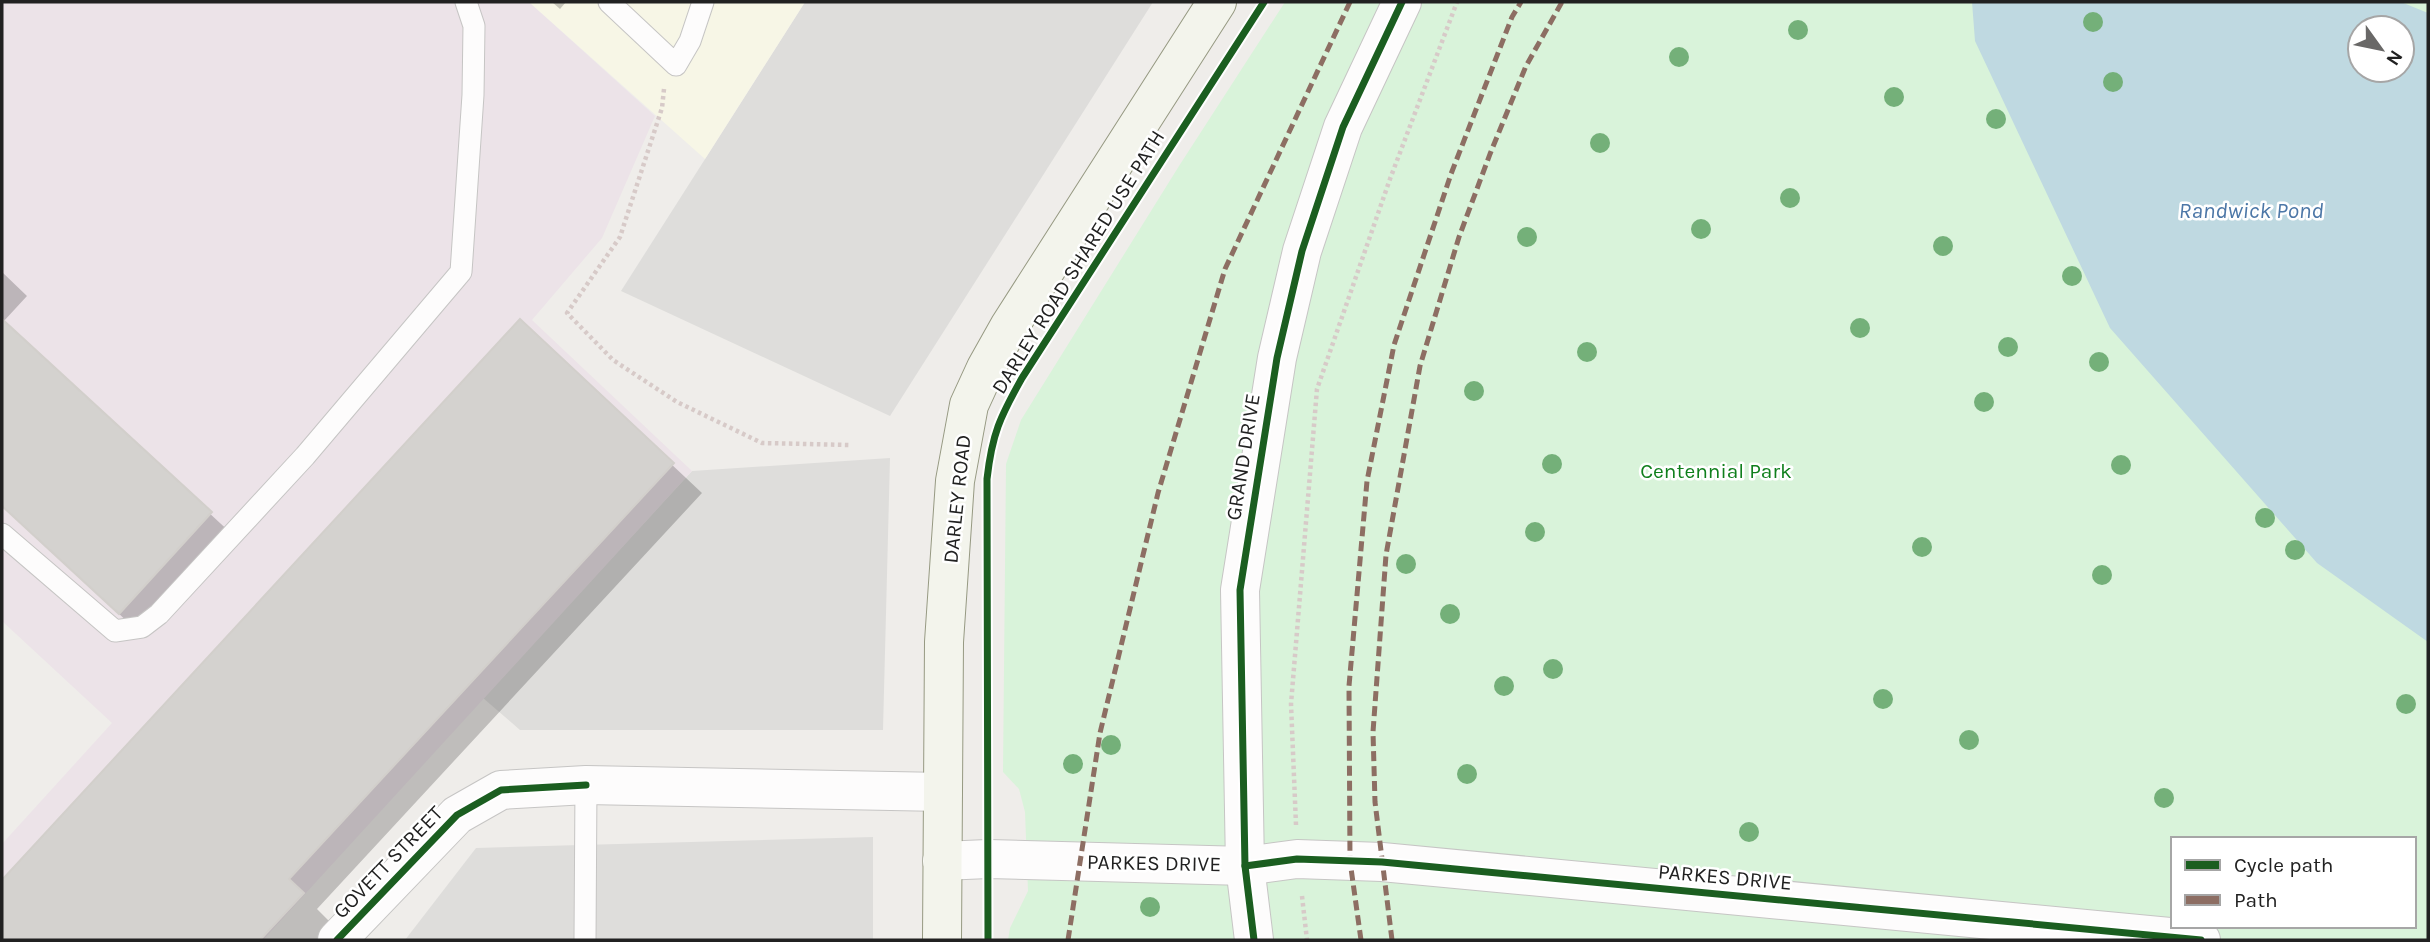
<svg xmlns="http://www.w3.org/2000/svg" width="2430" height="942" viewBox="0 0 2430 942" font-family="Karla,sans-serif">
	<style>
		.residential { fill: #dedddb }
		.industrial { fill: #ece3e8 }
		.education { fill: #f7f6e6 }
		.park { fill: #d9f3da; fill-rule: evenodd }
		.water { fill: #bfd9e1; fill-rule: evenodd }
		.shadow { fill: #0003 }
		.building { fill: #d4d2cf; stroke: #d2cfcb; stroke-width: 2 }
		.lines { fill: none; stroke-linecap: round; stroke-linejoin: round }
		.service-casing { stroke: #c6c5c4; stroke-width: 23 }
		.minor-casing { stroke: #c6c5c4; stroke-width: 40 }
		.secondary-casing { stroke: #969982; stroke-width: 40 }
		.path { stroke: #d7cac8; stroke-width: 4.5; stroke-dasharray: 3.5 3.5; stroke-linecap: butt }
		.service { stroke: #fdfcfc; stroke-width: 21 }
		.minor { stroke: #fdfcfc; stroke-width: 38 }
		.secondary { stroke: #f3f4ec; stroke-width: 38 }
		.quiet { stroke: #8d6e63; stroke-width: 5; stroke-dasharray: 10 5; stroke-linecap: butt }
		.cycleway-casing { stroke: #fff; stroke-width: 11 }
		.cycleway { stroke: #1b5e20; stroke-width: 7 }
		.tree { fill: #74b079 }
		.labels { text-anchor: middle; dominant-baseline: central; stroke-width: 5; stroke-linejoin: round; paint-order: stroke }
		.street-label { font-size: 21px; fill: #212121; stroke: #fff }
		.park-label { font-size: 21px; fill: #0f7f1c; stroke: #fff }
		.water-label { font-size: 23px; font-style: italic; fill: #4c77a7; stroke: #fff }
	</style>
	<rect width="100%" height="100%" fill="#efedea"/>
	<g class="residential">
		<path d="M805,2H1153L890,416L621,291Z"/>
		<path d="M890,458L883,730H520L483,698L692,471Z"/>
		<path d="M873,837V940H405L476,848Z"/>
	</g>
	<path class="industrial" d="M2,2H529L655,116L602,238L532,320L692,471L263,940H2V844L112,723L2,621Z"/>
	<path class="education" d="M529,2H805L705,159Z"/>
	<path class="park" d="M1285,2H2428V940H1008L1010,928L1028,891L1025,812L1019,789L1003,772L1006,464L1021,420L1179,166ZM2360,28H2402V70H2360ZM2173,839H2414V926H2173Z"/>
	<path class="water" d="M1972,2H2401L2428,13V642L2317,563L2110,328L1975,41ZM2360,28H2402V70H2360Z"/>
	<g class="shadow">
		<path d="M552,2H566L560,9Z"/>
		<path d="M2,272L27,296L3,322L234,536L143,636L2,506Z"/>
		<path d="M520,322L702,493L317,909L332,924L316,940H2V882Z"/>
	</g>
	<g class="building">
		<path d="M2,319L212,512L119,614L2,506Z"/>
		<path d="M520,319L674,463L289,879L304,893L260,940H2V880Z"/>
	</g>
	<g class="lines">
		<defs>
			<g id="service">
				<path d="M609,2L676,65L690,41L703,2"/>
				<path d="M2,534L115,631L142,627L159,614L305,456L461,272L473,95L474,26L466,2"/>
				<path d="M585,940L586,785"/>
			</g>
			<g id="minor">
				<path d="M942,861L988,859L1245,866L1297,859L1382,862L2201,940"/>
				<path d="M337,940L457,815L501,790L586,785L943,792"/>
				<path d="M1254,940L1245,866L1240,590L1277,358L1302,251L1343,127L1402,2"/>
			</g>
			<path id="secondary" d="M942,940L944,642L955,481L969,405L986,368L1009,327L1217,2"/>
		</defs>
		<use href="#service" class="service-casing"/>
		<use href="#minor" class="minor-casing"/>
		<use href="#secondary" class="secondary-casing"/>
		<g class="path">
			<path d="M664,89L662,108L620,237L567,313L613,360L677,402L762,443L850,445"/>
			<path d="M1296,825L1291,704L1317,389L1390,179L1457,2"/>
			<path d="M1302,896L1307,940"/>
		</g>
		<use href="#service" class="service"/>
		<use href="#minor" class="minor"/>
		<use href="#secondary" class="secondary"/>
		<g class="quiet">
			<path d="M1068,940L1100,733L1158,493L1225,269L1350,2"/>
			<path d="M1361,940L1350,861L1349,686L1367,481L1394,345L1451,174L1512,17L1521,2"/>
			<path d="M1392,940L1375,802L1373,732L1386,555L1420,366L1459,237L1490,154L1526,66L1562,2"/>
		</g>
		<defs>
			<g id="cycleway">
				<path d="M1245,866L1297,859L1382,862L2201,940"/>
				<path d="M337,940L457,815L501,790L586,785"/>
				<path d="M988,940L987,479C992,434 1000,417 1022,378L1264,2"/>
				<path d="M1254,940L1245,866L1240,590L1277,358L1302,251L1343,127L1402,2"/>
			</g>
		</defs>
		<use href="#cycleway" class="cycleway-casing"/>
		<use href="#cycleway" class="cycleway"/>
	</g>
	<g class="tree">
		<circle cx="2093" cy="22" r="10"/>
		<circle cx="1798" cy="30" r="10"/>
		<circle cx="1679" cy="57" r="10"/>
		<circle cx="2113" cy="82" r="10"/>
		<circle cx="1894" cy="97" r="10"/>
		<circle cx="1996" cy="119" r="10"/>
		<circle cx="1600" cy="143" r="10"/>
		<circle cx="1790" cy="198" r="10"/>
		<circle cx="1701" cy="229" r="10"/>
		<circle cx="1527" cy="237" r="10"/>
		<circle cx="1943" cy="246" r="10"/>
		<circle cx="2072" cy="276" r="10"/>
		<circle cx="1860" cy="328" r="10"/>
		<circle cx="2008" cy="347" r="10"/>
		<circle cx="1587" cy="352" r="10"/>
		<circle cx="2099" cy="362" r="10"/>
		<circle cx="1474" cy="391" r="10"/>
		<circle cx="1984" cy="402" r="10"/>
		<circle cx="1552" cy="464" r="10"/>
		<circle cx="2121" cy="465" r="10"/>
		<circle cx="2265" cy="518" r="10"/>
		<circle cx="1535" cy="532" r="10"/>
		<circle cx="1922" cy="547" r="10"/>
		<circle cx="2295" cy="550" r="10"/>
		<circle cx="1406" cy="564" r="10"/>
		<circle cx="2102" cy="575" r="10"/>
		<circle cx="1450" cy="614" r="10"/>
		<circle cx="1553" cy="669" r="10"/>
		<circle cx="1504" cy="686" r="10"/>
		<circle cx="1883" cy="699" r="10"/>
		<circle cx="2406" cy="704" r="10"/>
		<circle cx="1969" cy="740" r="10"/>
		<circle cx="1111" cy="745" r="10"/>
		<circle cx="1073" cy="764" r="10"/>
		<circle cx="1467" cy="774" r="10"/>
		<circle cx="2164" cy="798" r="10"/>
		<circle cx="1749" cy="832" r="10"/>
		<circle cx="1150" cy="907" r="10"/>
	</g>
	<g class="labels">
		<g class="street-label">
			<text transform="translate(1078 262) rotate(-58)">DARLEY ROAD SHARED USE PATH</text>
			<text transform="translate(1243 457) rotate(-81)">GRAND DRIVE</text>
			<text transform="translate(957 499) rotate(-84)">DARLEY ROAD</text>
			<text transform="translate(388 862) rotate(-46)">GOVETT STREET</text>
			<text transform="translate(1154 863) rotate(1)">PARKES DRIVE</text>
			<text transform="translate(1725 877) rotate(5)">PARKES DRIVE</text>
		</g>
		<g class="park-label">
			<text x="1716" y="471">Centennial Park</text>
		</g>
		<g class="water-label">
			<text x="2251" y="210">Randwick Pond</text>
		</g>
	</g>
	<rect width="2430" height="942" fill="none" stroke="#212121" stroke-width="7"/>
	<rect x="2171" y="837" width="245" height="91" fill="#ffffff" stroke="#a6a6a6" stroke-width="2"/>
	<rect x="2185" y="860" width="35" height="10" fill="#1b5e20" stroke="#a6a6a6" stroke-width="2"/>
	<text x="2234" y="872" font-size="21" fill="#212121">Cycle path</text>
	<rect x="2185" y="895" width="35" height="10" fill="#8d6e63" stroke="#a6a6a6" stroke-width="2"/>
	<text x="2234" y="907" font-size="21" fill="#212121">Path</text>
	<g transform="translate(2381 49) rotate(123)"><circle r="33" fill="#ffffff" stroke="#a6a6a6" stroke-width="2"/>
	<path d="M0-5L12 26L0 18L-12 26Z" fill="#696867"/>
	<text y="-10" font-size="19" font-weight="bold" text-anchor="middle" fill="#212121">N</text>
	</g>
</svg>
